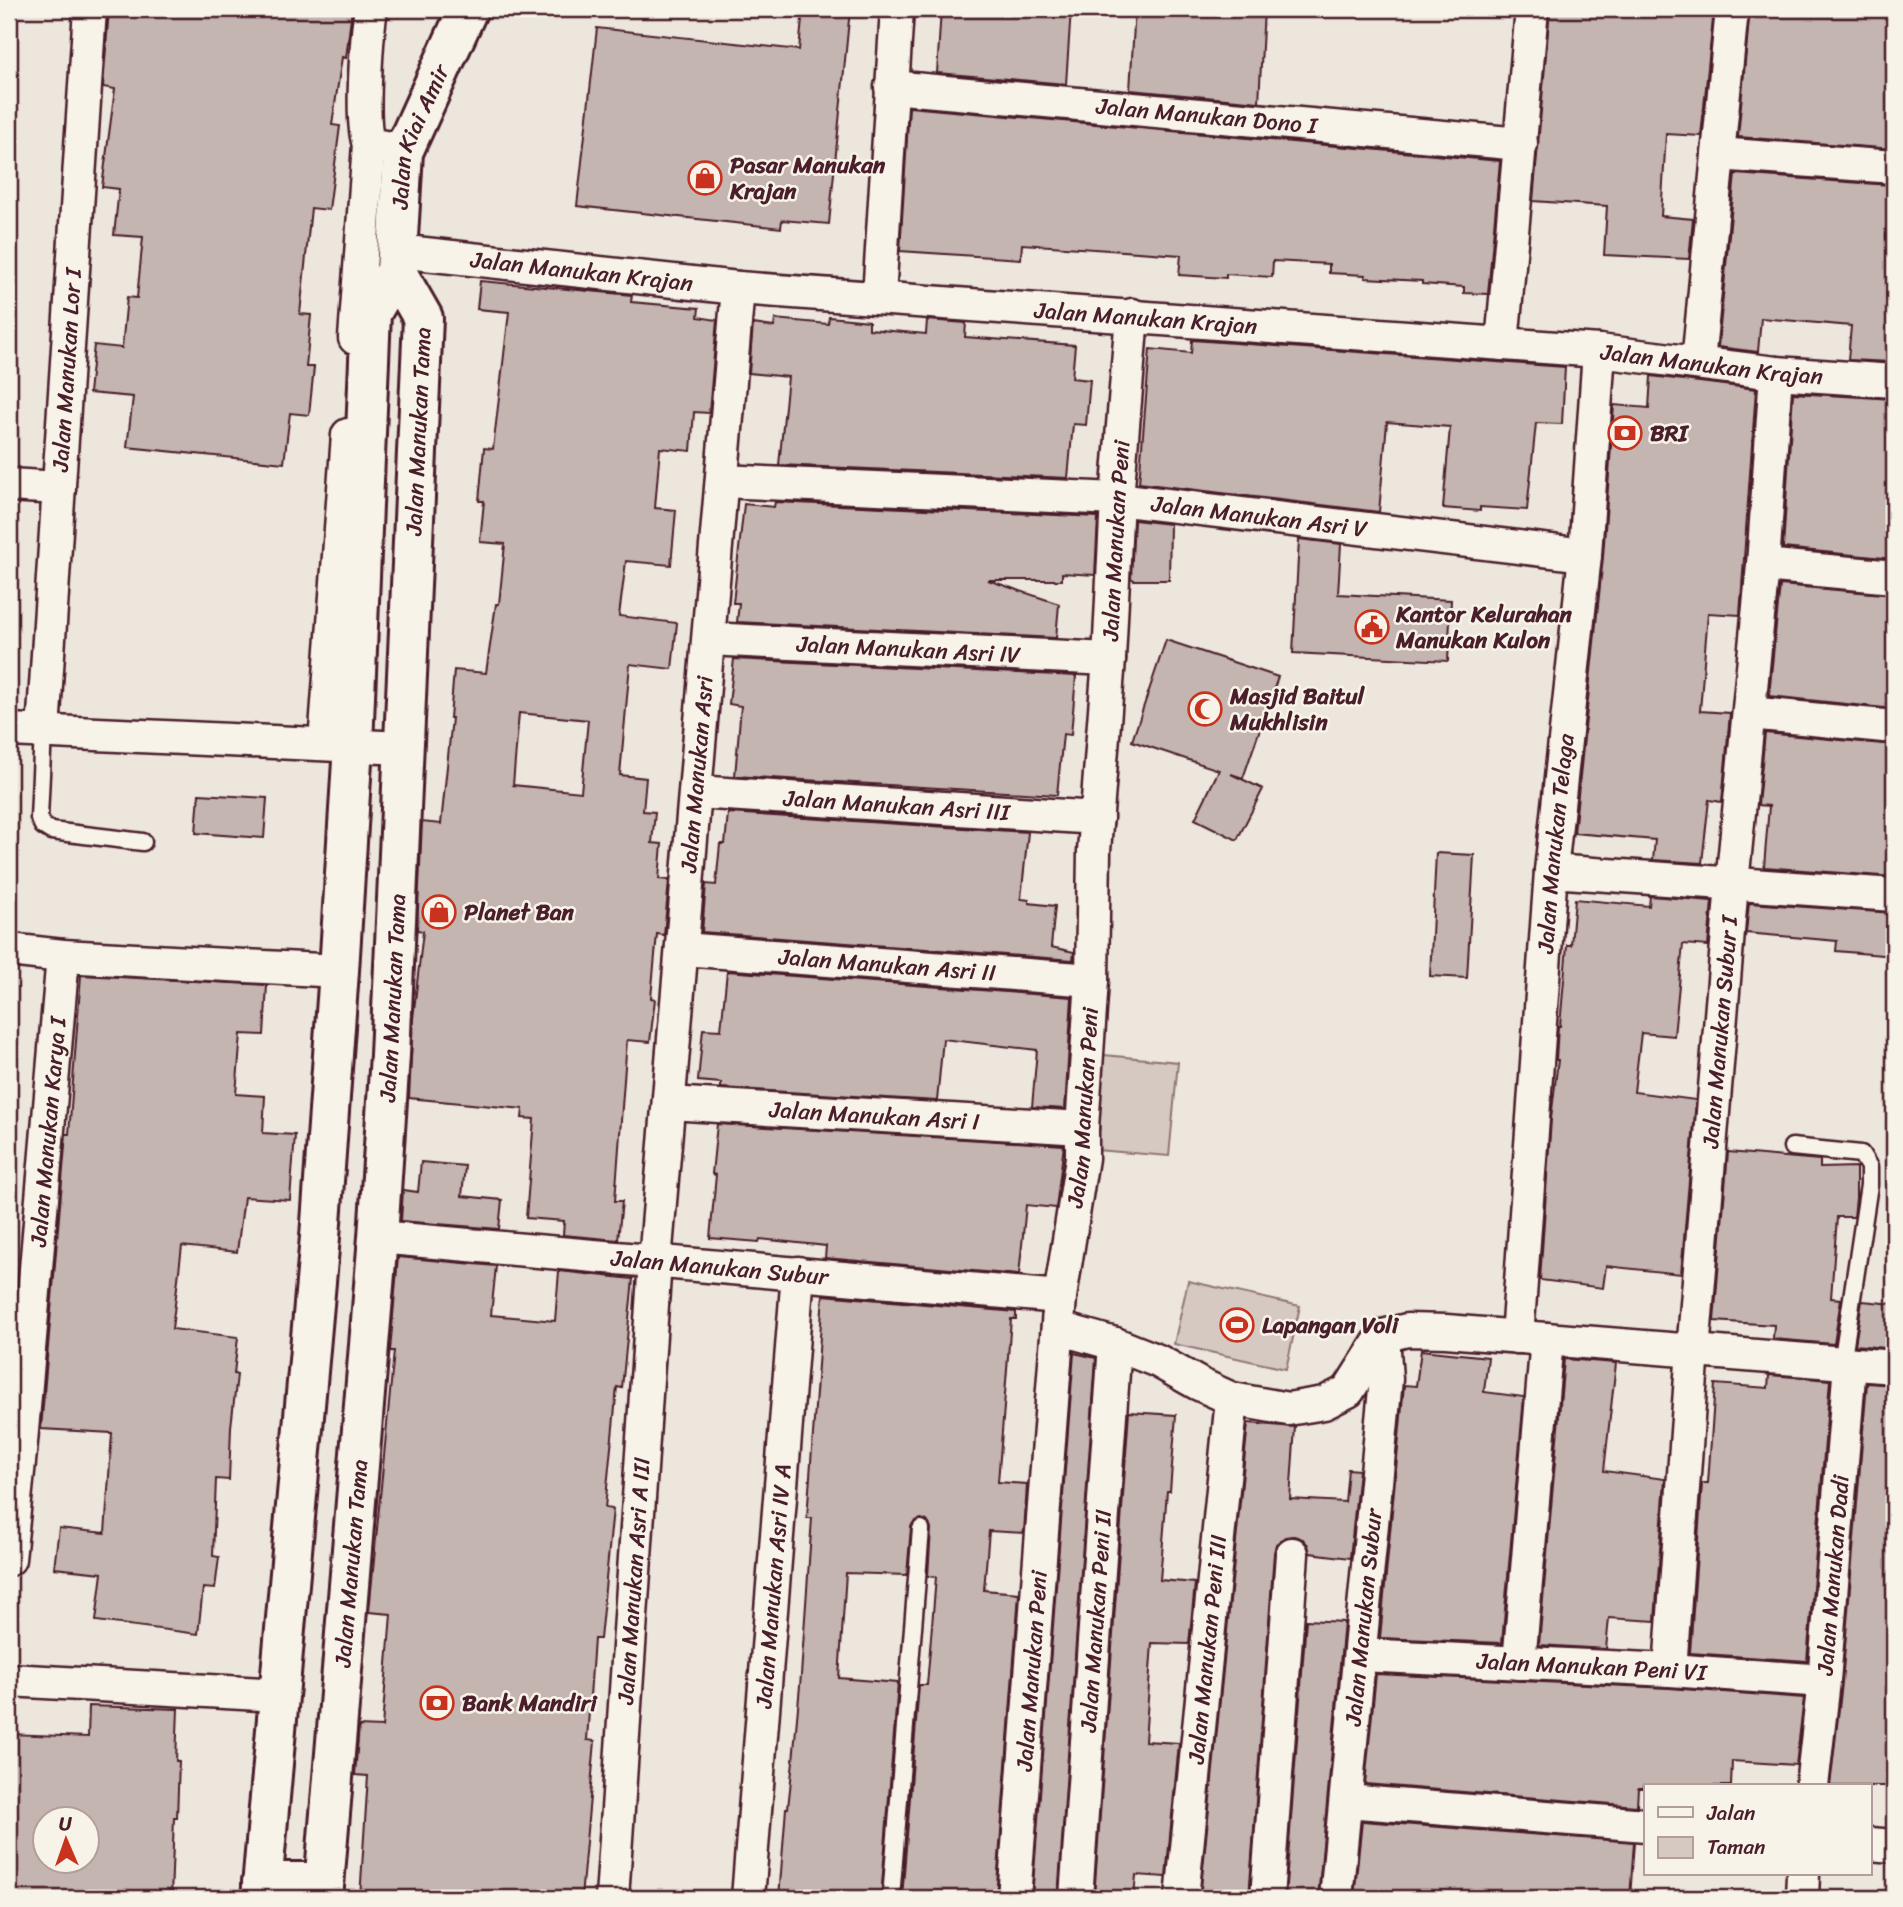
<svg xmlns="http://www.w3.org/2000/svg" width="1903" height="1907" viewBox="0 0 1903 1907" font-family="Sriracha,sans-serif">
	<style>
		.green { fill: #d5c9c2; stroke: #907476; stroke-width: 2 }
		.building { fill: #c4b5b0; stroke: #4a1f2b; stroke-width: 2; fill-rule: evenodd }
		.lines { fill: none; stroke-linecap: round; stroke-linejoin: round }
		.service-casing { stroke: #4a1f2b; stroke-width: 21 }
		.minor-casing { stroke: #4a1f2b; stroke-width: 37 }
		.tertiary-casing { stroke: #4a1f2b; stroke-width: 44 }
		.service { stroke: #f7f3e8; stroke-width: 16 }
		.minor { stroke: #f7f3e8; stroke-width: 32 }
		.tertiary { stroke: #f7f3e8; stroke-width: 38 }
		.labels { text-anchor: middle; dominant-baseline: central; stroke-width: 5; stroke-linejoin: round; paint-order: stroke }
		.street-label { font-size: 23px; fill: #4a1f2b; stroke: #f7f3e8 }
		.poi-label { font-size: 23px; font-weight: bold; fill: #4a1f2b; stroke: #f7f3e8; text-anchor: start }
	</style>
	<rect width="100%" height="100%" fill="#ece6dd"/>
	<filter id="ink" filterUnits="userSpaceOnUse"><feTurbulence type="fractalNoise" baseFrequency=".0143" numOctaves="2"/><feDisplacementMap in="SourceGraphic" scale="14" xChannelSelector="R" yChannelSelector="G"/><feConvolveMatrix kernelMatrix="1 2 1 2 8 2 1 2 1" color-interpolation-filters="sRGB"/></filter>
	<g filter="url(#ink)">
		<g class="green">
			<path d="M1093,1054L1178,1062L1169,1156L1084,1149Z"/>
			<path d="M1188,1281L1300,1306L1286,1369L1174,1344Z"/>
		</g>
		<g class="building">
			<path d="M109,9H352L346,58L342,57L332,125L340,126L329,210L311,208L300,314L311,315L306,367H314L309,415L290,413L284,463L127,447L133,397L89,393L94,345L122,348L127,297L137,298L143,237L114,235L119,189L102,187L115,89L103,87Z"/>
			<path d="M803,9H850L829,224L782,220L781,228L577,206L597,28L799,50Z"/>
			<path d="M941,9H1071L1066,84L937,73Z"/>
			<path d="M1135,9H1264L1259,102L1130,90Z"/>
			<path d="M1550,9H1714L1701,136L1666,134L1661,216L1693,219L1689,259L1604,255L1607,206L1533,201Z"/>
			<path d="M1750,9H1894V149L1738,137Z"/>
			<path d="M909,107L1500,161L1488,294L1464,293V287L1422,284V281L1365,278V275L1329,273V264L1273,261L1272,277L1226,274V278L1179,275L1181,255L1022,244L1021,259L900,251Z"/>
			<path d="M1735,174L1890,185L1886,238L1894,239L1892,362L1848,360L1851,326L1761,318L1758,352L1718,347Z"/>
			<path d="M480,281L632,295L631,302L699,308L698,317L717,320L709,413L694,412L691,451L660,448L655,508L676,510L671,565L626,561L619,616L677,623L672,669L630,664L620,775L646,778L643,811L655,812L652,843L662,844L659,879L669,880L664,935L657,934L651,998L655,999L650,1042L627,1040L615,1201H622L618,1240L563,1235L564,1221L526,1218L534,1119L522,1118L523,1109L409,1098L413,1019L423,931L417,930L422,822L441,824L452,718H450L454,670L486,673L496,604H499L505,544L480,542L484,501H479L484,448L493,449L509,312L477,309ZM519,713L588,720L581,792L513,785Z"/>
			<path d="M829,317L869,321V329L926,334L927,320L966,323L965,337L1075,345L1072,378L1090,380L1086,425L1073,424L1068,478L779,465L788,377L749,373L753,324L774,327L775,319L828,324Z"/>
			<path d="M1192,340L1565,367L1562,424L1536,423L1527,510L1480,507V511L1443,508L1450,427L1387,422L1379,512L1139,483L1150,349L1191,353Z"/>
			<path d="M1651,376L1756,389L1740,615L1708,613L1700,711L1730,713L1722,802L1709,800L1702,863L1653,860L1655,840L1574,833L1603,557L1614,405L1649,408Z"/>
			<path d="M1793,393L1894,399V559L1783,548Z"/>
			<path d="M775,502L1098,517L1095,575L1062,573V580H988L1059,604L1056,638L737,622L739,603H733L744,504L774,507Z"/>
			<path d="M1134,520L1170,524L1169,580H1134L1131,578Z"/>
			<path d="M1299,539L1341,544L1338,594L1451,600L1448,661L1293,653Z"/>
			<path d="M1780,585L1894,595V709L1769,696Z"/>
			<path d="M1166,640L1278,677L1243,778L1231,774L1263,789L1237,840L1195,819L1219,770L1132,741Z"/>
			<path d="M734,659L1076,676L1071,735L1063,734L1057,795L735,776L741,706L729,704Z"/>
			<path d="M1765,733L1894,745V877L1764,867L1769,806L1758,805Z"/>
			<path d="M199,794L267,798L264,838L196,833Z"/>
			<path d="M728,813L1028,832L1021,899L1029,900V903L1055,906L1051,947L1074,952L1073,960L702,932L706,884L716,885L720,844H725Z"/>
			<path d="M1436,853L1474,855L1467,978L1430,976Z"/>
			<path d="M1650,896L1712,901L1708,946L1683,944L1674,1036L1641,1033L1634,1092L1696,1100L1681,1274L1606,1266L1603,1288L1540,1280L1551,1119L1558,1060H1556L1558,1026H1560L1567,945H1571L1575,899L1649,906Z"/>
			<path d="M1749,903L1894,913V956L1836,951L1837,941L1746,933Z"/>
			<path d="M727,971L1072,997L1065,1109L1032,1107L1037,1050L943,1039L937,1101L721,1088V1083L698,1081L703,1029L721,1030Z"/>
			<path d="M81,975L267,985L264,1035L241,1034L236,1094L265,1096L263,1133L295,1135L290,1200L244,1197L237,1252L182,1246L172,1329L238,1337L234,1374L237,1375L231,1427L229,1480L216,1479L213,1556L219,1557L215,1589L203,1588L198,1634L96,1621L102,1573L54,1568L59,1528L105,1533L112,1433L41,1429L66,1134H69Z"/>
			<path d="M717,1124L1064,1145L1056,1208L1026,1205L1019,1275L825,1258L826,1246L760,1239L759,1242L710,1238L716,1175L712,1174Z"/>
			<path d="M1728,1152L1820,1160V1168L1856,1167V1198L1854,1217H1837L1831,1298L1841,1299L1834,1344L1773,1339L1774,1325L1714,1321Z"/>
			<path d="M421,1162L465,1166L462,1196L502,1200L499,1229L401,1221L403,1190L418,1192Z"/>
			<path d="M398,1257L496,1266L491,1315L555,1321L559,1271L633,1279L622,1388L617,1387L605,1508L613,1509L600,1639H594L587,1740L595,1741L581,1898H360L368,1776L355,1775L359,1726L382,1727L391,1614L369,1612L394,1351H390Z"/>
			<path d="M823,1295L1016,1312V1319H1011L998,1482L1027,1484L1024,1533L989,1531L984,1590L1019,1593L996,1898H902L919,1685H927L936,1577L928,1576L931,1529L927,1521L921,1519L913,1523L911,1527L907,1575L846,1573L839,1678L898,1683L881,1898H779L786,1808H788L793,1761L801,1675L812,1518H807Z"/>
			<path d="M1862,1301L1894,1304V1349L1855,1345Z"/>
			<path d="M1421,1350L1488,1357L1484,1392L1524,1397L1502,1643L1380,1638L1404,1385L1416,1386Z"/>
			<path d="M1074,1353L1096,1358L1058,1898H1032Z"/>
			<path d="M1564,1359L1616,1363L1604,1471L1665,1479L1655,1621L1609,1618L1606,1649L1539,1645Z"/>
			<path d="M1769,1375L1830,1380L1807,1661L1690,1653L1702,1483H1708L1715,1384L1768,1388Z"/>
			<path d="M1867,1383L1894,1385V1786H1830L1842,1683Z"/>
			<path d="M1129,1412L1176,1415L1170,1491H1167L1160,1580L1195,1583L1189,1644L1152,1643L1145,1741L1179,1743L1166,1877L1136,1875L1134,1898H1094Z"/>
			<path d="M1248,1423L1295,1427L1290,1499L1345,1502L1348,1469L1359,1470L1350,1558L1310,1553L1308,1545L1303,1539L1294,1536L1285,1537L1276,1544L1274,1553L1249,1898H1200Z"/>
			<path d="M1306,1620L1344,1622L1318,1898H1285Z"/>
			<path d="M1376,1674L1669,1688L1804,1698L1796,1765L1732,1761L1731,1786H1644V1788H1638L1637,1806L1365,1784Z"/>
			<path d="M89,1706L178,1709L176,1761H179L177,1818H174L171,1898H9V1734L88,1737ZM46,1819H88V1861H46Z"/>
			<path d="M1362,1821L1634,1842L1630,1898H1354Z"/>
		</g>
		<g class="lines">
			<defs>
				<g id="service">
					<path d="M43,731L39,818L43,826L51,831L143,842"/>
					<path d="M1792,1147L1861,1154L1869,1167V1185L1842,1364"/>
					<path d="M891,1898L921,1529"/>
				</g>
				<g id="minor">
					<path d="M371,9C367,33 360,124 369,144L389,148"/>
					<path id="s1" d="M891,87L1521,144"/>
					<path d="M1718,154L1894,167"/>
					<path id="s2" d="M397,251L738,288L1599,351L1776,373L1894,381"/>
					<path d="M879,297L897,9"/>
					<path d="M355,338L369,144"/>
					<path d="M1502,344L1532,9"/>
					<path d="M1698,363L1732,9"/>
					<path id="s3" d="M722,481L1117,499L1585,555"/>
					<path d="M9,485L59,488"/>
					<path d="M1763,565L1894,577"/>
					<path id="s4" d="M709,639L1109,659"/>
					<path d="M1749,713L1894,727"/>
					<path d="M9,730L404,748"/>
					<path id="s5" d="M43,731L90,9"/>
					<path d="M325,743L348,435"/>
					<path id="s6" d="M696,792L1097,818"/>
					<path d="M1551,871L1894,895"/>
					<path id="s7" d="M682,949L1092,980"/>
					<path d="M9,950L63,956L339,971"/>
					<path id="s8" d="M669,1103L1082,1128"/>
					<path id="s9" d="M378,1237L1060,1297"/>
					<path d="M1058,1328L1115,1344L1158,1361L1199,1384L1232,1399L1288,1409L1324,1403L1348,1391L1383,1336L1407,1330L1446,1331L1894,1367"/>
					<path id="s10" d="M1517,1337L1551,871L1585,555L1599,351"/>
					<path id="s11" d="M9,1559L21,1442L63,956"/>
					<path id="s12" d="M1361,1655L1670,1670L1824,1681"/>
					<path d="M1519,1663L1547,1339"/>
					<path id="s13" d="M1670,1670L1691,1376L1732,884L1763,565L1776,373"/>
					<path d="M9,1680L280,1695"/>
					<path id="s14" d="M1812,1786L1824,1681L1850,1364"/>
					<path d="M1346,1801L1646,1825"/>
					<path d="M1870,1844L1894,1846"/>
					<path id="s15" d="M612,1898L655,1261L738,288"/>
					<path id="s16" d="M748,1898L798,1273"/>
					<path id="s17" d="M1014,1898L1060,1297L1082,1158V1128L1092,980L1094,851L1109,659L1117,499L1132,315"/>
					<path id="s18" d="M1076,1898L1115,1344"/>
					<path id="s19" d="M1182,1898L1232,1399"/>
					<path d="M1267,1898L1292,1554"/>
					<path id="s20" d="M1336,1898L1386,1379L1383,1336"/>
					<path d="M1802,1898L1803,1874"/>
				</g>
				<g id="tertiary">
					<path d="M262,1882H324"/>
					<path id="s21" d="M261,1898L320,1237L339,971L353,745L371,313L396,271L403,152L468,9"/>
					<path id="s22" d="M323,1898L378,1237L390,1055L423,318L396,271"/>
				</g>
			</defs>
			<use href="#service" class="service-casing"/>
			<use href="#minor" class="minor-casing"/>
			<use href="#tertiary" class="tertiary-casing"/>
			<use href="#service" class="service"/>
			<use href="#minor" class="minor"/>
			<use href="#tertiary" class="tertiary"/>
		</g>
	</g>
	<defs>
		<symbol id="shop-ring" viewBox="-11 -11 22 22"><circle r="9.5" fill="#f7f3e8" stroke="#c8321e" stroke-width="1.5"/><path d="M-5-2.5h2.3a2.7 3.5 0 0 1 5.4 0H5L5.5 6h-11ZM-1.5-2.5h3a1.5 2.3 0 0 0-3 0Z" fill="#c8321e"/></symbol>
		<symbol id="bank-ring" viewBox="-11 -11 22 22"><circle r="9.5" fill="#f7f3e8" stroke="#c8321e" stroke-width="1.5"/><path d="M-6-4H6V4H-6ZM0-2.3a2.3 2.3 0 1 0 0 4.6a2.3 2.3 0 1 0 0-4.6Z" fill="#c8321e"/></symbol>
		<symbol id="civic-ring" viewBox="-11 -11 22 22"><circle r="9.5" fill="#f7f3e8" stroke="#c8321e" stroke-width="1.5"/><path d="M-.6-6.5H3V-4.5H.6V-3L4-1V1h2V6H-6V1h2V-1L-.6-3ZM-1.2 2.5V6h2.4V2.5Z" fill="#c8321e"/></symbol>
		<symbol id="mosque-ring" viewBox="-11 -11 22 22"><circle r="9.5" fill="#f7f3e8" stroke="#c8321e" stroke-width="1.5"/><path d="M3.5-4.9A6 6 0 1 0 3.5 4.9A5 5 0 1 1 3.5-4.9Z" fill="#c8321e"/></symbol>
		<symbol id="stadium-ring" viewBox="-11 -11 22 22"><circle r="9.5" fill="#f7f3e8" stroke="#c8321e" stroke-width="1.5"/><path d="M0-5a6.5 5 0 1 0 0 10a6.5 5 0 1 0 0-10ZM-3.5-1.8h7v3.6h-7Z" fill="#c8321e"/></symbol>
	</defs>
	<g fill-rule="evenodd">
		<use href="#shop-ring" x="686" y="159" width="38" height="38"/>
		<use href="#bank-ring" x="1606" y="414" width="38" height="38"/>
		<use href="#civic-ring" x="1353" y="608" width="38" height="38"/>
		<use href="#mosque-ring" x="1186" y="690" width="38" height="38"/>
		<use href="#shop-ring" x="420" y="893" width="38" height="38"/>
		<use href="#stadium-ring" x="1218" y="1306" width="38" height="38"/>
		<use href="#bank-ring" x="418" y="1684" width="38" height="38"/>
	</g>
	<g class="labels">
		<g class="street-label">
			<text stroke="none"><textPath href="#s1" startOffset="317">Jalan Manukan Dono I</textPath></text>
			<text stroke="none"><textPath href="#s21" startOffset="1776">Jalan Kiai Amir</textPath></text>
			<text stroke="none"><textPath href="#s2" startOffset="186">Jalan Manukan Krajan</textPath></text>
			<text stroke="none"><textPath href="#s2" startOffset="752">Jalan Manukan Krajan</textPath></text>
			<text stroke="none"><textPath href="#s2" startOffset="1320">Jalan Manukan Krajan</textPath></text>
			<text stroke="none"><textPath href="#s5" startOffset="362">Jalan Manukan Lor I</textPath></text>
			<text stroke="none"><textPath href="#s22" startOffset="1470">Jalan Manukan Tama</textPath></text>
			<text stroke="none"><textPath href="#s3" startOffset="539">Jalan Manukan Asri V</textPath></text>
			<text stroke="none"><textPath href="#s17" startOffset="1362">Jalan Manukan Peni</textPath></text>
			<text stroke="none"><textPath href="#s4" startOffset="200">Jalan Manukan Asri IV</textPath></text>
			<text stroke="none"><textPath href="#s15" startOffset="1127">Jalan Manukan Asri</textPath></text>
			<text stroke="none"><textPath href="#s6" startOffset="201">Jalan Manukan Asri III</textPath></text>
			<text stroke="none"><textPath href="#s10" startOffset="495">Jalan Manukan Telaga</textPath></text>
			<text stroke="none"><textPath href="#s7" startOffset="206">Jalan Manukan Asri II</textPath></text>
			<text stroke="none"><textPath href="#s22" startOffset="903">Jalan Manukan Tama</textPath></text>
			<text stroke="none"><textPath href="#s13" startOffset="640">Jalan Manukan Subur I</textPath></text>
			<text stroke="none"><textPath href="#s17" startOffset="794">Jalan Manukan Peni</textPath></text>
			<text stroke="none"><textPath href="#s8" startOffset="206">Jalan Manukan Asri I</textPath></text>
			<text stroke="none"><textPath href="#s11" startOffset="429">Jalan Manukan Karya I</textPath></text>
			<text stroke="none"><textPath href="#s9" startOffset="343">Jalan Manukan Subur</textPath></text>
			<text stroke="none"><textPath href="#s22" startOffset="336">Jalan Manukan Tama</textPath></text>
			<text stroke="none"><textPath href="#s14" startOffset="212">Jalan Manukan Dadi</textPath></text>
			<text stroke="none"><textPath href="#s15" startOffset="318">Jalan Manukan Asri A III</textPath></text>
			<text stroke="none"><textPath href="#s16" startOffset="313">Jalan Manukan Asri IV A</textPath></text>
			<text stroke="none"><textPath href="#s20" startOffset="282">Jalan Manukan Subur</textPath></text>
			<text stroke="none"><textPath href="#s18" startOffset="278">Jalan Manukan Peni II</textPath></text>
			<text stroke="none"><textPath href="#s19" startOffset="250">Jalan Manukan Peni III</textPath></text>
			<text stroke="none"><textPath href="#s12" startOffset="231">Jalan Manukan Peni VI</textPath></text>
			<text stroke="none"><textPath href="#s17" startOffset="228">Jalan Manukan Peni</textPath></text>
		</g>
		<g class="poi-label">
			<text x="730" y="165">Pasar Manukan<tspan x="730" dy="26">Krajan</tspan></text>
			<text x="1650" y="433">BRI</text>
			<text x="1396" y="614">Kantor Kelurahan<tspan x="1396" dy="26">Manukan Kulon</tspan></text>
			<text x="1230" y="696">Masjid Baitul<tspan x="1230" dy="26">Mukhlisin</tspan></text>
			<text x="464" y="912">Planet Ban</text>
			<text x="1262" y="1325">Lapangan Voli</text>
			<text x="462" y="1703">Bank Mandiri</text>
		</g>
	</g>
	<rect width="1903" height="1907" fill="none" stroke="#f7f3e8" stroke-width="35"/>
	<rect x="18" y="18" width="1868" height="1872" fill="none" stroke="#4a1f2b" stroke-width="2.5" filter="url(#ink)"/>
	<rect x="1644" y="1784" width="228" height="91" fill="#f7f3e8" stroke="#b29e9c" stroke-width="2"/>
	<rect x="1658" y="1807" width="35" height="10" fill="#f7f3e8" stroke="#b29e9c" stroke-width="2"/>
	<text x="1707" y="1820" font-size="21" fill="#4a1f2b">Jalan</text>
	<rect x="1658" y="1837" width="35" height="21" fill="#d5c9c2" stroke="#b29e9c" stroke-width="2"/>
	<text x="1707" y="1854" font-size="21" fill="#4a1f2b">Taman</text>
	<g transform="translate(66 1840) rotate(358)"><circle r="33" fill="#f7f3e8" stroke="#b29e9c" stroke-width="2"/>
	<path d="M0-5L12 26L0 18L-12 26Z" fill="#c8321e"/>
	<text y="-10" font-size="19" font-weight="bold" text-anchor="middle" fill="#4a1f2b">U</text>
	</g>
</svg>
